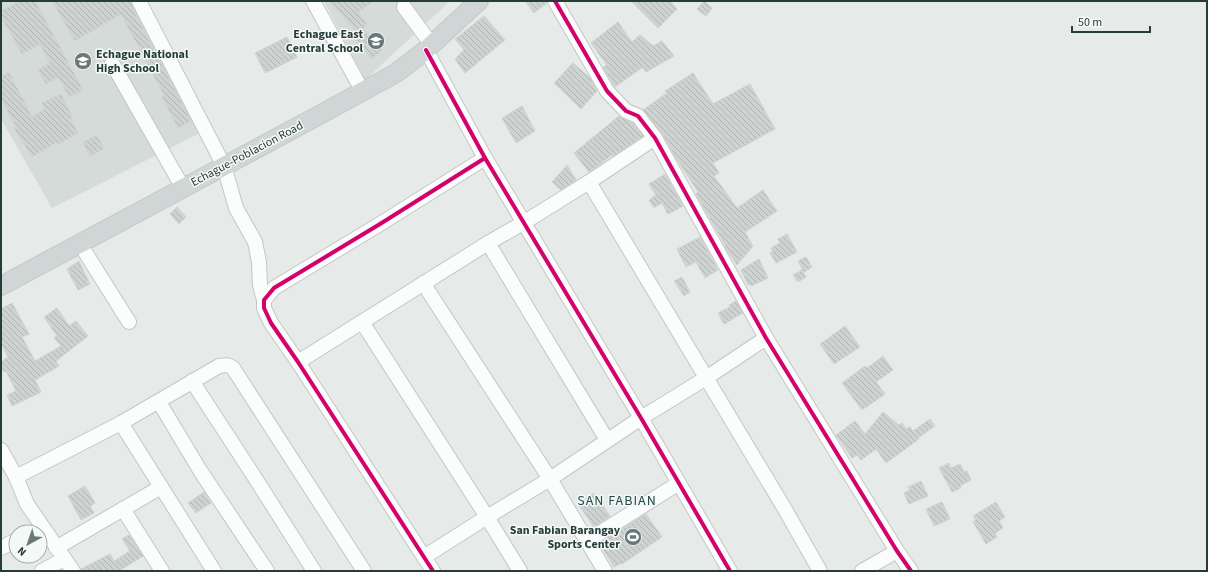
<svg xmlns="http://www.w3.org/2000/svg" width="1208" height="572" viewBox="0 0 1208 572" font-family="'Source Sans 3',sans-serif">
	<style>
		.built { fill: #d4dbd9 }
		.building { fill: url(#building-back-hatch); stroke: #cfd3d2 }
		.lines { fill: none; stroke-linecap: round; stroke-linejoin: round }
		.minor-casing { stroke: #c3c7c6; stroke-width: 16 }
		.major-casing { stroke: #c2c9c8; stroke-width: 20 }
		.minor { stroke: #fbfcfc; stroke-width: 14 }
		.major { stroke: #cfd6d5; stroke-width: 18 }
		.cycleway-casing { stroke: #f4f9f7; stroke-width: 6 }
		.cycleway { stroke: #d6006c; stroke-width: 4 }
		.labels { text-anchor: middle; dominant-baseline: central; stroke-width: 3; stroke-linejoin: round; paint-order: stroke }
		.poi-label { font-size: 12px; font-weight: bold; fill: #253c3a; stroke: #f4f9f7; text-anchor: end }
		.street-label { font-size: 12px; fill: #253c3a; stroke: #f4f9f7 }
		.quarter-label { font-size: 14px; letter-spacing: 1px; fill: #234c4a; stroke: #f4f9f7 }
	</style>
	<defs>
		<pattern id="building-back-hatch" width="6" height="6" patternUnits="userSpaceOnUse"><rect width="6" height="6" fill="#ced3d2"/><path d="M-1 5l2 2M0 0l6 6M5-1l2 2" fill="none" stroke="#b1b6b5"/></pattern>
	</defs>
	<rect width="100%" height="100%" fill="#e6eae9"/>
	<g class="built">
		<path d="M4,1H134L204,131L52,208L1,119V2Z"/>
		<path d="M324,1H450L365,80Z"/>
	</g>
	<g class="building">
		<path d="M19,1H35L83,90L69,97L58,77L46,84L38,70L50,63L40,44L22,54L1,16V11Z"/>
		<path d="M52,1H131L136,15L191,121L178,128L162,97L164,95L121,14L75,41Z"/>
		<path d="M329,1H373L358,13L367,24L363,28L382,50L372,59L352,37L357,32Z"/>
		<path d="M525,1H547V3L534,13Z"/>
		<path d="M631,1H670L677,9L658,28Z"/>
		<path d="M704,1L712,8L706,16L697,9Z"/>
		<path d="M484,16L505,40L465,73L455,59L464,50L455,39Z"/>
		<path d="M618,22L632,42L640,35L653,46L662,41L674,56L646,72L643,67L615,87L603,67L607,65L591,43Z"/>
		<path d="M287,37L297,57L265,73L255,53Z"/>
		<path d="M573,63L590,78L597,91L581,109L554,83Z"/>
		<path d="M9,72L32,117L45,109L42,103L61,94L73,118L70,119L78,133L58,144L57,142L32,157L14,128L16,127L1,98V77Z"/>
		<path d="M693,73L713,104L750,84L775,129L713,163L719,173L714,176L737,208L763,190L777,211L745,232L753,246L737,265L725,247V245L696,194L698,192L676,158L662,133L643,110L667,93L665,91Z"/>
		<path d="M522,106L535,131L516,143L502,118Z"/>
		<path d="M619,116L633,123L643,136L613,156L612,155L589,172L574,153Z"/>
		<path d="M97,135L104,149L90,156L83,142Z"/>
		<path d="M567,165L576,180L561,190L552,182Z"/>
		<path d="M665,174L683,206L668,214L662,203L654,208L649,200L656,195L649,184Z"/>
		<path d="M177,207L186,217L179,224L170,214Z"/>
		<path d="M787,234L797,252L776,263L770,253L773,252L771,248L780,243L778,239Z"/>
		<path d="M700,237L718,270L705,278L696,262L686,267L677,249Z"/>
		<path d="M806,257L812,267L804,272L798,261Z"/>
		<path d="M759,259L768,278L751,286L750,284L748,285L741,270Z"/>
		<path d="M79,261L90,284L78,290L67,269Z"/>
		<path d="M802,270L806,277L798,282L793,275Z"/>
		<path d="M682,277L690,292L684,296L674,281Z"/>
		<path d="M736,301L743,313L724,324L718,313L730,307L729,305Z"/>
		<path d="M12,303L29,334L22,337L35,361L61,346L54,338L57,336L44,317L57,308L69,326L76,321L88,336L56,361L59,366L35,380L41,392L12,406L7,395L16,391L6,371L4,372L1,367V362L8,357L1,343V309Z"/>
		<path d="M845,326L860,347L834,364L820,344Z"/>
		<path d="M883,356L893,370L876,382L885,394L862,410L842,383L865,366L867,368Z"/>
		<path d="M883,412L899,425L902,423L906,429L910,427L913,431L930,419L935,426L918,438L919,439L886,463L876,449L861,460L857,455L852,458L836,435L855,421L865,434Z"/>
		<path d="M949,463L951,468L960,464L964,472L967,471L971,480L960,486L961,488L952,492L939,468Z"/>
		<path d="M921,481L928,496L909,504L904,493L910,490L908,487Z"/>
		<path d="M85,486L95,503L90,506L94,513L81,520L68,496Z"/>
		<path d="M204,492L211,503L196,513L188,503Z"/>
		<path d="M594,493L610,516L594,527L578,504Z"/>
		<path d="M942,502L950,519L934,526L926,509Z"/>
		<path d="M996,502L1005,517L999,521L1003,528L995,533L997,537L986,544L973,522L976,520L973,516Z"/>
		<path d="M646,514L662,537L622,564V563L614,567L599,543Z"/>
		<path d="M129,535L143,556L119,571H81V569L110,554L114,561L130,551L122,539Z"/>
	</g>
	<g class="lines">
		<defs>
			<g id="minor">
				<path d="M139,1L224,166L236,208L255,242L259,262L260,285L264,300"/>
				<path d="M313,1L363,92"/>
				<path d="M555,1L607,91L626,111L638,116L655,138L766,338L897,551L911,571"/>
				<path d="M404,7L432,45"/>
				<path d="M426,50L485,158L641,418L730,571"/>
				<path d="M112,63L183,188"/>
				<path d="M589,182L783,506L820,571"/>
				<path d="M488,243L607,440"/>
				<path d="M80,244L129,322"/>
				<path d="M423,283L550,479L605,571"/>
				<path d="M362,322L487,517L520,571"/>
				<path d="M298,362L488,243L523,223L589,182L655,138"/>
				<path d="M192,381L259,484L314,571"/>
				<path d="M159,402L201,472L267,571"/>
				<path d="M121,423L214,571"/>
				<path d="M1,450L16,477L27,504L73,571"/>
				<path d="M16,477L121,423L219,366C225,365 228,364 233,368L364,571"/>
				<path d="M123,509L162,571"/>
				<path d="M587,541L679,483"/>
				<path d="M1,548L16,540"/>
				<path d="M56,548L161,487"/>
				<path d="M424,557L487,517L550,479L641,418L706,378L766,338"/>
				<path d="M42,571L64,559"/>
				<path d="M433,571L298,362L271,323L264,308V300L274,288L380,224L485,158"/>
				<path d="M862,571L897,551"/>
			</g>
			<path id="major" d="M1,286L323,113L396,73L426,50L479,1"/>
		</defs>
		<use href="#minor" class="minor-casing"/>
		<use href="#major" class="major-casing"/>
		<use href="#minor" class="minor"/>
		<use href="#major" class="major"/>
		<defs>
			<g id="cycleway">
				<path d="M555,1L607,91L626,111L638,116L655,138L766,338L897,551L911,571"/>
				<path d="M426,50L485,158L641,418L730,571"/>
				<path d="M433,571L298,362L271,323L264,308V300L274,288L380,224L485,158"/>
			</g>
		</defs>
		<use href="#cycleway" class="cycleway-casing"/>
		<use href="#cycleway" class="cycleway"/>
	</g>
	<defs>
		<symbol id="school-disc" viewBox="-11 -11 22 22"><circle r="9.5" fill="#697977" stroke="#f4f9f7"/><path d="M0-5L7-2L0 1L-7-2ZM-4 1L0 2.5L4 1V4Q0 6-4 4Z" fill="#fff"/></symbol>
		<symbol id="stadium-disc" viewBox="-11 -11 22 22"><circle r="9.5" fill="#697977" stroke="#f4f9f7"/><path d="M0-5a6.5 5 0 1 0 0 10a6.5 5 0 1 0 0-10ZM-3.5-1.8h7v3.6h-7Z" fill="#fff"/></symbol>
	</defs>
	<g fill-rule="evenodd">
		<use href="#school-disc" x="366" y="31" width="20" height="20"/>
		<use href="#school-disc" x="73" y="51" width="20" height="20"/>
		<use href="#stadium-disc" x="623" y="527" width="20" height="20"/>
	</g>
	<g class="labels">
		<g class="poi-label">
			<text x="363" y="34">Echague East<tspan x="363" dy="14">Central School</tspan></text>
			<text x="96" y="54" text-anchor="start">Echague National<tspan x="96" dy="14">High School</tspan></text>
			<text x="620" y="530">San Fabian Barangay<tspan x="620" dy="14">Sports Center</tspan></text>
		</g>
		<g class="street-label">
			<text transform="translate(247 154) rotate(-28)">Echague-Poblacion Road</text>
		</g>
		<g class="quarter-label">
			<text x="617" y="501">SAN FABIAN</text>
		</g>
	</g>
	<rect width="1208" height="572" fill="none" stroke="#253c3a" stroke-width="4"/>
	<g transform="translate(28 544) rotate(220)"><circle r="19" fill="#f4f9f7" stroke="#a1adab"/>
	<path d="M0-3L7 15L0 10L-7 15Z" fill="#697977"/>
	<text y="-6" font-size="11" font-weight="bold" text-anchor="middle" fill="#253c3a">N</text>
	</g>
	<path d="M1072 26v6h78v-6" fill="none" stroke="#253c3a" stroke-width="2"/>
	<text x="1078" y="26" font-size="12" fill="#253c3a" stroke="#f4f9f7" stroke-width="3" paint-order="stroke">50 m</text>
</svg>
